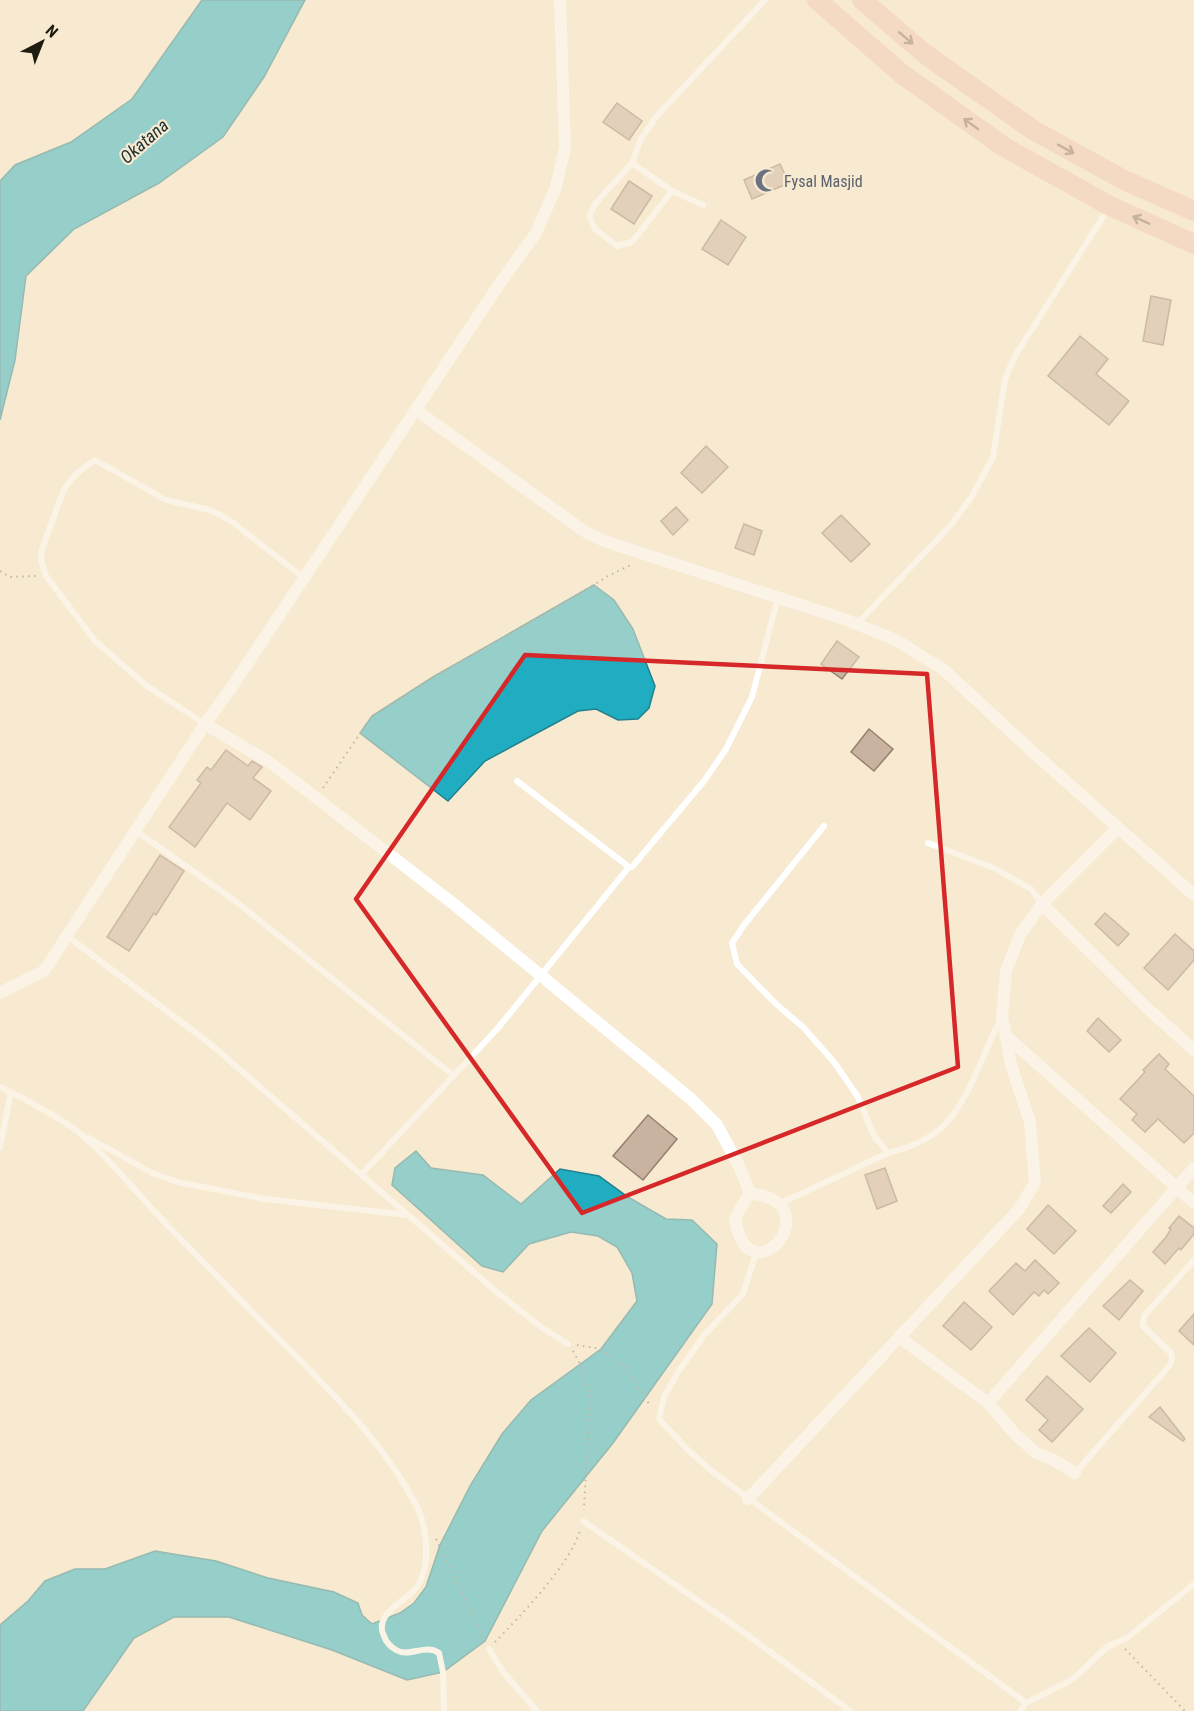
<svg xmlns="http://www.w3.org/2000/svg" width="1194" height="1711" viewBox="0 0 1194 1711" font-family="'Roboto Condensed',sans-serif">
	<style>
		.water { fill: #21adc1; stroke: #21818c; stroke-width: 1.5 }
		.building { fill: #cab2a0; stroke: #97806f; stroke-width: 1.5 }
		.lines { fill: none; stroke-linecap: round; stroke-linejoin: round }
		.path { stroke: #857c6b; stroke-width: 2; stroke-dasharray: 1.5 4.5; stroke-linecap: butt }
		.service { stroke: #fff; stroke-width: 6 }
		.minor { stroke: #fff; stroke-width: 12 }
		.primary { stroke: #f2c7b3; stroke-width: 20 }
		.oneway { stroke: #897162 }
		.marked { fill: none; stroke: #d62828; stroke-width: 4.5; stroke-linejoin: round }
		.labels { text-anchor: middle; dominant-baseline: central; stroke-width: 4.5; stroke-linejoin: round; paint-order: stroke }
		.worship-label { font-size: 16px; fill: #5b616d; stroke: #f7ead0; text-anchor: start }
		.water-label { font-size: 18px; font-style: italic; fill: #1c3235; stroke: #f7ead0 }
	</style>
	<rect width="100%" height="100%" fill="#f7ead0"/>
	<g class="water">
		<path d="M202,0H305L264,77L223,137L159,183L74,229L26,276L15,360L0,420V181L15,165L71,142L132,99Z"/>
		<path d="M594,585L614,600L633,629L655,686L649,708L638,719L618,720L596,709L578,711L485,761L448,801L360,733L372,716L433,677Z"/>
		<path d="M416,1151L431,1168L483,1175L521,1204L560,1169L599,1176L628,1197L666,1219L692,1220L717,1244L712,1304L613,1443L542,1531L485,1641L443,1672L407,1680L332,1650L229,1617H174L134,1638L83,1711H0V1625L28,1601L45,1581L75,1569H105L155,1551L216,1561L268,1578L334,1592L358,1603L362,1615L372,1624L400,1613L414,1603L426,1587L440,1545L470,1486L502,1434L531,1400L601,1349L637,1301L632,1273L617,1247L598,1236L571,1232L529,1244L503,1272L482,1266L392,1185L395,1168Z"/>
	</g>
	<g class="building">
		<path d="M617,103L642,121L629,140L603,122Z"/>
		<path d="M780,164L789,183L752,199L744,180Z"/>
		<path d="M629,181L652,196L634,224L611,209Z"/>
		<path d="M721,220L746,237L728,265L702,249Z"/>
		<path d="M1151,296L1171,300L1163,345L1143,341Z"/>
		<path d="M1080,336L1108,359L1096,374L1129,401L1109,425L1048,376Z"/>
		<path d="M706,446L728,467L702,493L681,473Z"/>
		<path d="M676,507L688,520L673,535L661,521Z"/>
		<path d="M841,515L870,544L851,562L822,533Z"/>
		<path d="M744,524L762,531L754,555L735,548Z"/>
		<path d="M837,641L859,657L842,679L821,664Z"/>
		<path d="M869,729L893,749L874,771L851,752Z"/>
		<path d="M226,750L248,766L252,761L262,767L253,778L271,791L250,820L227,803L195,847L169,827L201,783L197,780L207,767L211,770Z"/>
		<path d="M160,855L184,871L156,915L154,913L129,951L107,937Z"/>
		<path d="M1105,913L1129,934L1118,946L1095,924Z"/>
		<path d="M1175,934L1194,951V960L1168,990L1144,968Z"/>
		<path d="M1098,1018L1121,1040L1109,1052L1087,1031Z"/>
		<path d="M1159,1054L1169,1064L1165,1069L1194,1096V1133L1184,1143L1158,1119L1145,1132L1132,1120L1137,1114L1120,1099L1145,1072L1143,1070Z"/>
		<path d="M648,1115L677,1139L643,1180L613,1156Z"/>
		<path d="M885,1168L897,1201L877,1209L865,1175Z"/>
		<path d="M1123,1184L1131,1192L1111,1213L1103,1206Z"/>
		<path d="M1048,1205L1076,1231L1054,1254L1027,1229Z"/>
		<path d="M1179,1216L1194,1228V1234L1181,1250L1179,1248L1165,1264L1153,1252L1166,1237L1171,1229L1169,1228Z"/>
		<path d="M1035,1260L1059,1283L1048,1294L1044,1290L1039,1296L1034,1292L1013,1315L989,1291L1016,1263L1025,1271Z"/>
		<path d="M1130,1280L1143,1291L1119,1320L1103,1306Z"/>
		<path d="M964,1302L992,1327L971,1350L943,1326Z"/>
		<path d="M1194,1314V1345L1179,1331Z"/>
		<path d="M1089,1328L1116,1353L1090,1382L1061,1356Z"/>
		<path d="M1047,1376L1083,1409L1052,1442L1039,1430L1048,1420L1026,1400Z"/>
		<path d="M1160,1407L1185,1439L1183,1441L1149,1417Z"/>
	</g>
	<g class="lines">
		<g class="path">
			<path d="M0,571L10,577L37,576"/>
			<path d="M323,788L372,716L433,677L538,618L610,575L633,564"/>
			<path d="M577,1345L601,1349L627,1369L651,1407"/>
			<path d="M573,1351L579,1362L590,1396L584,1510"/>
			<path d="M436,1539L484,1639"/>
			<path d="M495,1642C520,1616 571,1564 580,1530"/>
			<path d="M1125,1649L1185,1711"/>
		</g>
		<g class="service">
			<path d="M632,163L595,204L589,216L595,229L617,246L632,242L672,191"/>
			<path d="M703,205L672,191L632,163L641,139L656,117L765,0"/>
			<path d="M857,624L951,525L972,496L993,457L1005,379L1015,356L1108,209"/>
			<path d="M205,724L147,686L95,641L46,576L41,560L42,549L64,489L77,473L95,460L166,500L210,510L222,516L235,524L304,578"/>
			<path d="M517,781L629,867"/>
			<path d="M824,826L744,925L732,943L737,964L776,1004L803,1027L834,1062L858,1097L874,1136L888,1153C906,1149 924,1142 939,1130C966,1108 984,1052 1000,1020"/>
			<path d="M136,831L234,900L454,1076"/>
			<path d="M928,843L994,868L1031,889L1042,904"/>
			<path d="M67,936L208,1042L498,1293L541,1327L568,1344"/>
			<path d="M0,1087C23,1098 63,1119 82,1135C115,1164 142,1200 173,1231C212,1271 251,1311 291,1351C336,1397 383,1443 414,1501C427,1523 431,1560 419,1584C410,1600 372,1613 384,1636C386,1642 391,1647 396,1650C409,1658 426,1643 439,1653L443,1672L444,1711"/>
			<path d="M89,1138L152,1173L177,1182L265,1199L407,1215"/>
			<path d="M0,1147L11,1092"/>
			<path d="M362,1174L498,1028L629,867H632L704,781L726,749L752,697L778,597"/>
			<path d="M779,1204L888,1153"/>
			<path d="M756,1253L743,1294L705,1334L678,1372L664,1397L659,1419L688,1450L713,1472L1026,1703"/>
			<path d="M1075,1473L1170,1365L1172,1359L1171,1353L1143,1326L1144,1316L1194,1260"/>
			<path d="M583,1521L742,1631L850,1711"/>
			<path d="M489,1649L504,1673L537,1711"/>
			<path d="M1020,1711L1026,1703L1073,1679L1107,1647L1128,1637L1194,1584"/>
		</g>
		<g class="minor">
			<path d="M416,410L584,531L604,541L844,619L896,640L944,670L1035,754L1194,895"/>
			<path d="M205,724L269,762L297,783L455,905L691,1099L717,1125L739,1166L750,1193L735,1218C746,1291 810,1229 777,1202C769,1196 760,1195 750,1193"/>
			<path d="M1042,904L1147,1008L1194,1050"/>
			<path d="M0,993L44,971L205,724L231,688L500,283L536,233L556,187L565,147L560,0"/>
			<path d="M1005,1035L1194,1203"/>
			<path d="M899,1337L988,1403L1016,1435L1036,1453L1052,1459L1075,1473"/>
			<path d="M988,1403L1194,1168"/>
			<path d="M748,1499L1020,1208L1035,1182L1030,1122L1011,1065L1002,1016L1006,971L1020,935L1042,904L1118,828"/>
		</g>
		<g class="primary">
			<path d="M817,0L902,74L1004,147L1110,206L1194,244"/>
			<path d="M862,0L925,54L1033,130L1124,180L1194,211"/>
		</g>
	</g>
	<defs><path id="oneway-shaft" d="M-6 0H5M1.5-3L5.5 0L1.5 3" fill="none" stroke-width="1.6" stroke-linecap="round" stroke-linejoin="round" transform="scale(1.5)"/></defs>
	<g class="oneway">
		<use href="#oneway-shaft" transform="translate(906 38) rotate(40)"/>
		<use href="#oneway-shaft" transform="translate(971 124) rotate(-144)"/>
		<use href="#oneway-shaft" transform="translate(1066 149) rotate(29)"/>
		<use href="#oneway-shaft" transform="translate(1141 220) rotate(-156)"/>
	</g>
	<path d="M0 0H1194V1711H0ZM525,655L927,674L958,1067L582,1213L356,899Z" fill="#f7ead0" fill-opacity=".55" fill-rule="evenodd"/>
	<path class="marked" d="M525,655L927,674L958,1067L582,1213L356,899Z"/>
	<defs>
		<symbol id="mosque-bare" viewBox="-9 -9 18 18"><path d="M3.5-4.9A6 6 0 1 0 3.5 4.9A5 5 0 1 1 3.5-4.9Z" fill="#6b7280" stroke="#f7ead0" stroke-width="2.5" paint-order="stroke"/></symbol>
	</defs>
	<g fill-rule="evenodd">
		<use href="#mosque-bare" x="750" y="164" width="33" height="33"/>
	</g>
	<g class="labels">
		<g class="worship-label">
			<text x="784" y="181">Fysal Masjid</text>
		</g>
		<g class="water-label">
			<text transform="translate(144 141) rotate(-41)">Okatana</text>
		</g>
	</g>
	<g transform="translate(42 42) rotate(42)" stroke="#f7ead0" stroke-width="4.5" paint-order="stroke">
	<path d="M0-4.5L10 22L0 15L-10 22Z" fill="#201b11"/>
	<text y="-9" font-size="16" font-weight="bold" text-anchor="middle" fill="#201b11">N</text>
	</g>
</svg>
